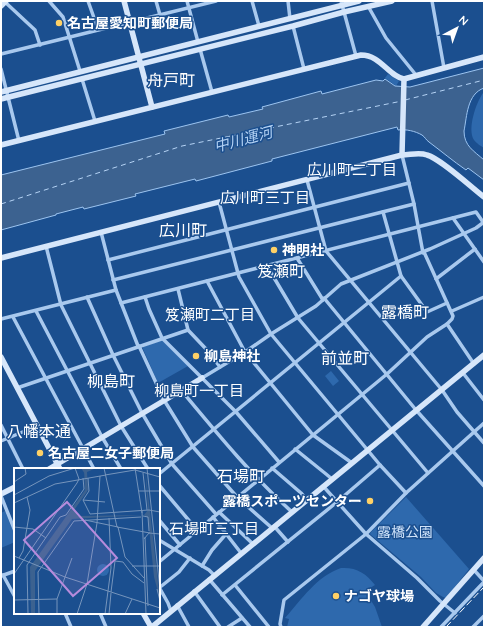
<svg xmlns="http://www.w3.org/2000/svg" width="485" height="628" viewBox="0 0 485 628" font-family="Quicksand,'Noto Sans JP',sans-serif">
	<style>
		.green { fill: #2e69ad }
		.water { fill: #3c6290; stroke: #9cc4f0 }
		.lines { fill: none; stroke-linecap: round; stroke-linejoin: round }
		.ferry { stroke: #b5d3f5; stroke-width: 1; stroke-dasharray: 5 4; stroke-linecap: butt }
		.street { stroke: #a9c9ee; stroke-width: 3.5 }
		.secondary { stroke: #d6e6fa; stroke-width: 5.5 }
		.rail { stroke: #fff; stroke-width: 1; stroke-dasharray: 7 3; stroke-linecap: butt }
		.poi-dot { fill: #ffd166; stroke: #1b4f8f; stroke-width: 1.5 }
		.labels { text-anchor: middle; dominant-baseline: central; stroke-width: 3; stroke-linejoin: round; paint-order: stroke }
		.poi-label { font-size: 14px; font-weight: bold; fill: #fff; stroke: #1b4f8f; text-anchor: start }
		.park-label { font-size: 14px; fill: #cfe3fa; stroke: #1b4f8f }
		.water-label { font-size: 15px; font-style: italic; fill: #b5d3f5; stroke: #1b4f8f }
		.neighbourhood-label { font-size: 15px; fill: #fff; stroke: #1b4f8f }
		.quarter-label { font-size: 16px; fill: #fff; stroke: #1b4f8f }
		.inset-river { fill: none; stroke: #3c6290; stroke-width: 2 }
		.inset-road { fill: none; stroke: #7695bc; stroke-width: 1 }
		.view { fill: #b68bdc; fill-opacity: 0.15; stroke: #b68bdc; stroke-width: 2 }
		.inset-edge { fill: none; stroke: #fff; stroke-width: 2 }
	</style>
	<rect width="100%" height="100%" fill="#1b4f8f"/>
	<g class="green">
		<path d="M388,74L399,81L396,86L385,78Z"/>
		<path d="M483,93H484V148C481,146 476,143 474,140C467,129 476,103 483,93Z"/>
		<path d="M162,340L188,366L158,383L143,349V347Z"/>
		<path d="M331,371L339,381L333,386L325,376Z"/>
		<path d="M406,497L469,569L446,598L443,597L436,593L421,577L370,534L371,532Z"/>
		<path d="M5,511L15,536V542L1,548V513Z"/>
		<path d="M341,568C356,567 366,573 375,585L365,591L375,607L382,627H287L289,619L285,618C302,599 317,576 341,568Z"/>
	</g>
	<path class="water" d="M484,68V88C467,94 467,116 464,131C464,146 474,151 484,160V180L468,168L466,170C453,161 441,151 429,142C426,140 425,137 422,135C415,131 406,129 398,130L397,127L272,159V161L196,181L195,179L135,194L136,196L84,209L83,207L56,214V215L1,230V175L165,134L164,131L228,115L229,117L263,109L262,107L321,91L322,94L376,80L383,81L385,79L395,86L410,87Z"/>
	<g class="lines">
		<g class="ferry">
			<path d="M405,100L484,80"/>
			<path d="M1,204L182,146L402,101"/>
		</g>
		<g class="street">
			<path d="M49,1L63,17L80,71"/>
			<path d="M88,1L98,29"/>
			<path d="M156,1L160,15"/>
			<path d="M187,1L198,42"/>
			<path d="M252,1L259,26"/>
			<path d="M288,1L290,19"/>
			<path d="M341,1L356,56"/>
			<path d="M432,1L444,68"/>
			<path d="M5,2L35,30L40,45"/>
			<path d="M368,6L386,38L416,75"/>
			<path d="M293,26L304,69"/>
			<path d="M200,49L212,92"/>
			<path d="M1,54L216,1"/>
			<path d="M1,69L19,141"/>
			<path d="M82,79L95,121"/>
			<path d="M402,155L414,204L423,253"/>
			<path d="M307,180L326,251L442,390L457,412L484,443"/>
			<path d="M219,202L239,277L271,334L380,465L406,493"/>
			<path d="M383,212L401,276L427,312L447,303"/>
			<path d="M453,218L484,262"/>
			<path d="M101,232L116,290L138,346"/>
			<path d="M46,246L61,305L121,426L148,469"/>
			<path d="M424,252L453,316L452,319L447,324L474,364"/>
			<path d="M297,258L323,300"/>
			<path d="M108,260L409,183"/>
			<path d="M267,266L298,318L428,473"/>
			<path d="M436,279L475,249"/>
			<path d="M113,280L414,204"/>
			<path d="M207,281L245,352L313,435L352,463"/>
			<path d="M178,289L188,330L207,350L220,367"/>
			<path d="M87,297L113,355L142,413L172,464L216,514"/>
			<path d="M145,297L149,309L162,338L236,412L279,462"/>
			<path d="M324,298L416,410L484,486"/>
			<path d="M121,303L476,212L483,222"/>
			<path d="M36,311L102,437L121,469"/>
			<path d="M452,311L484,297"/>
			<path d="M13,317L94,469"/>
			<path d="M1,319L116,290"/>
			<path d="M139,346L164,400L193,447L237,497L272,528"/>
			<path d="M463,373L484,400"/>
			<path d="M202,378L245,352L271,334L316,306L341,284L430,249L476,228L484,222"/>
			<path d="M17,388L188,330"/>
			<path d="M181,390C216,432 251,475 292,512"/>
			<path d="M1,425L23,469"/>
			<path d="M1,441L37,426"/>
			<path d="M295,449L326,474L332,479"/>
			<path d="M272,468L301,493L307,500"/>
			<path d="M159,474L401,276"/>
			<path d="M159,485L197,530"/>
			<path d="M323,486L366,534L417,578L440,601L455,613"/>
			<path d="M1,496L15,531"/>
			<path d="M219,512L253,544"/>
			<path d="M213,517L241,553"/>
			<path d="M159,520L180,545"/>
			<path d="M274,526L288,542"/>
			<path d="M159,540L209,570L214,575"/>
			<path d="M159,562L387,374L427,337L447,324"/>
			<path d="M202,566L212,550L226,534"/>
			<path d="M474,570L484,581"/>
			<path d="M3,575L15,597"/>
			<path d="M1,576L15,571"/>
			<path d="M209,579L250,627"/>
			<path d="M235,585L269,627"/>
			<path d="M159,587L168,603L171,611"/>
			<path d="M159,588L179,572L190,558"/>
			<path d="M194,591L220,627"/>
			<path d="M222,595L337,502L380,465"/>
			<path d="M177,605L189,627"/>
			<path d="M65,613L71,627"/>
			<path d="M100,613L106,627"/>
			<path d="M228,627L242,618"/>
			<path d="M281,627L280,624L284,600L366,534L406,493L484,423"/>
			<path d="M441,627L484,582"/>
			<path d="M473,627L484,616"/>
		</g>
		<g class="secondary">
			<path d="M124,1L152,107"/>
			<path d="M1,6L6,1"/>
			<path d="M1,92L359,1"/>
			<path d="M1,99L293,26L344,12L392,1"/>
			<path d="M1,145L361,55C381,55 388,76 404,79L484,57"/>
			<path d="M402,155L404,79"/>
			<path d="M1,258L402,155C410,155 419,152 427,155C441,159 471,187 484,197"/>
			<path d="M1,357L60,469"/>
			<path d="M49,469L202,378"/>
			<path d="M1,494L15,487"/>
			<path d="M143,613L151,627"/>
			<path d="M152,627L484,355"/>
			<path d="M423,627L484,558"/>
		</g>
		<path class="rail" d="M446,627L484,587"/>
	</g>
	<g class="poi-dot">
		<circle cx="59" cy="23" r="4"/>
		<circle cx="274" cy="250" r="4"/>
		<circle cx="196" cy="356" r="4"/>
		<circle cx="40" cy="453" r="4"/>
		<circle cx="370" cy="501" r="4"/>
		<circle cx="336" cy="596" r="4"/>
	</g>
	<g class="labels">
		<g class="poi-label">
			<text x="67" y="23">名古屋愛知町郵便局</text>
			<text x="282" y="250">神明社</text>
			<text x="204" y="356">柳島神社</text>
			<text x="48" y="453">名古屋二女子郵便局</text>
			<text x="362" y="501" text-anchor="end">露橋スポーツセンター</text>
			<text x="344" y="596">ナゴヤ球場</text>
		</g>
		<g class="park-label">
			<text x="405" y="532">露橋公園</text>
		</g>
		<g class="water-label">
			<text transform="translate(243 139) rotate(-15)">中川運河</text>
		</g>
		<g class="neighbourhood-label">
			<text x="352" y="169">広川町二丁目</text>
			<text x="265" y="197">広川町三丁目</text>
			<text x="210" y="314">笈瀬町二丁目</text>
			<text x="199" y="390">柳島町一丁目</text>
			<text x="214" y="528">石場町三丁目</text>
		</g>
		<g class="quarter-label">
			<text x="171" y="80">舟戸町</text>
			<text x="183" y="230">広川町</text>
			<text x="281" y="271">笈瀬町</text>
			<text x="405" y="312">露橋町</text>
			<text x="345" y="358">前並町</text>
			<text x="111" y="381">柳島町</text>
			<text x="39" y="431">八幡本通</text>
			<text x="241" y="476">石場町</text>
		</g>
	</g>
	<g transform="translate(14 468)">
		<rect width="146" height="146" fill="#1b4f8f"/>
		<path d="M83 102a6 6 0 1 1 12 0a6 6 0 1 1-12 0Z" fill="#2e69ad"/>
		<path d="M67,0L80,1L73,4L74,22L60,42L64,48L130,47L134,42L131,0L146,131L140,109L134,50L130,47L58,51L21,103V146H17L16,99L71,22V6Z" fill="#3c6290"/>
		<path class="inset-river" d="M19,146L18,101L72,23L71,0"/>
		<path class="inset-road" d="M90,0L103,59L136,65M121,0L128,45M133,0L146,122M129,5L131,23M91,7L121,2L146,9M0,14L12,6L11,0M125,23H146M131,23L133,42M0,27L35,8L61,0M69,32L75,23L74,10M91,34L69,32L76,46L135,42L146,44M0,35L41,16L92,7M128,43L132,146M129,48L134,49L135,63M71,52L104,59L111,89L130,110M0,59L19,61L32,70M131,69L134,138M130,71L135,65L146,66M0,88L51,109L146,140M5,90L9,83L16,42L13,29M118,98H146M0,106L63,15L65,11L61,0M143,121L146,133M97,124L101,93L109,94L118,106L130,115M0,132L43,131M14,146L13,97L46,49L52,47L70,21L69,10M25,146L24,104L60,53L127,49M43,146V131L58,90M63,146L73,116L83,55L86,8M91,146L97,100L95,50M95,146L97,125M111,146L118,131"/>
		<path class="view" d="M53,34L103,90L59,128L10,72Z"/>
		<rect width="146" height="146" class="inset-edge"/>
	</g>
	<rect width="485" height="628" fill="none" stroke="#ffffff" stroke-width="4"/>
	<g transform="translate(457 28) rotate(41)" stroke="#1b4f8f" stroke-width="3" paint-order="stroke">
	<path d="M0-3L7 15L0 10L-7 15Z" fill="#ffffff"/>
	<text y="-6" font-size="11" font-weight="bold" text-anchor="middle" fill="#ffffff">N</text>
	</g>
</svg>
